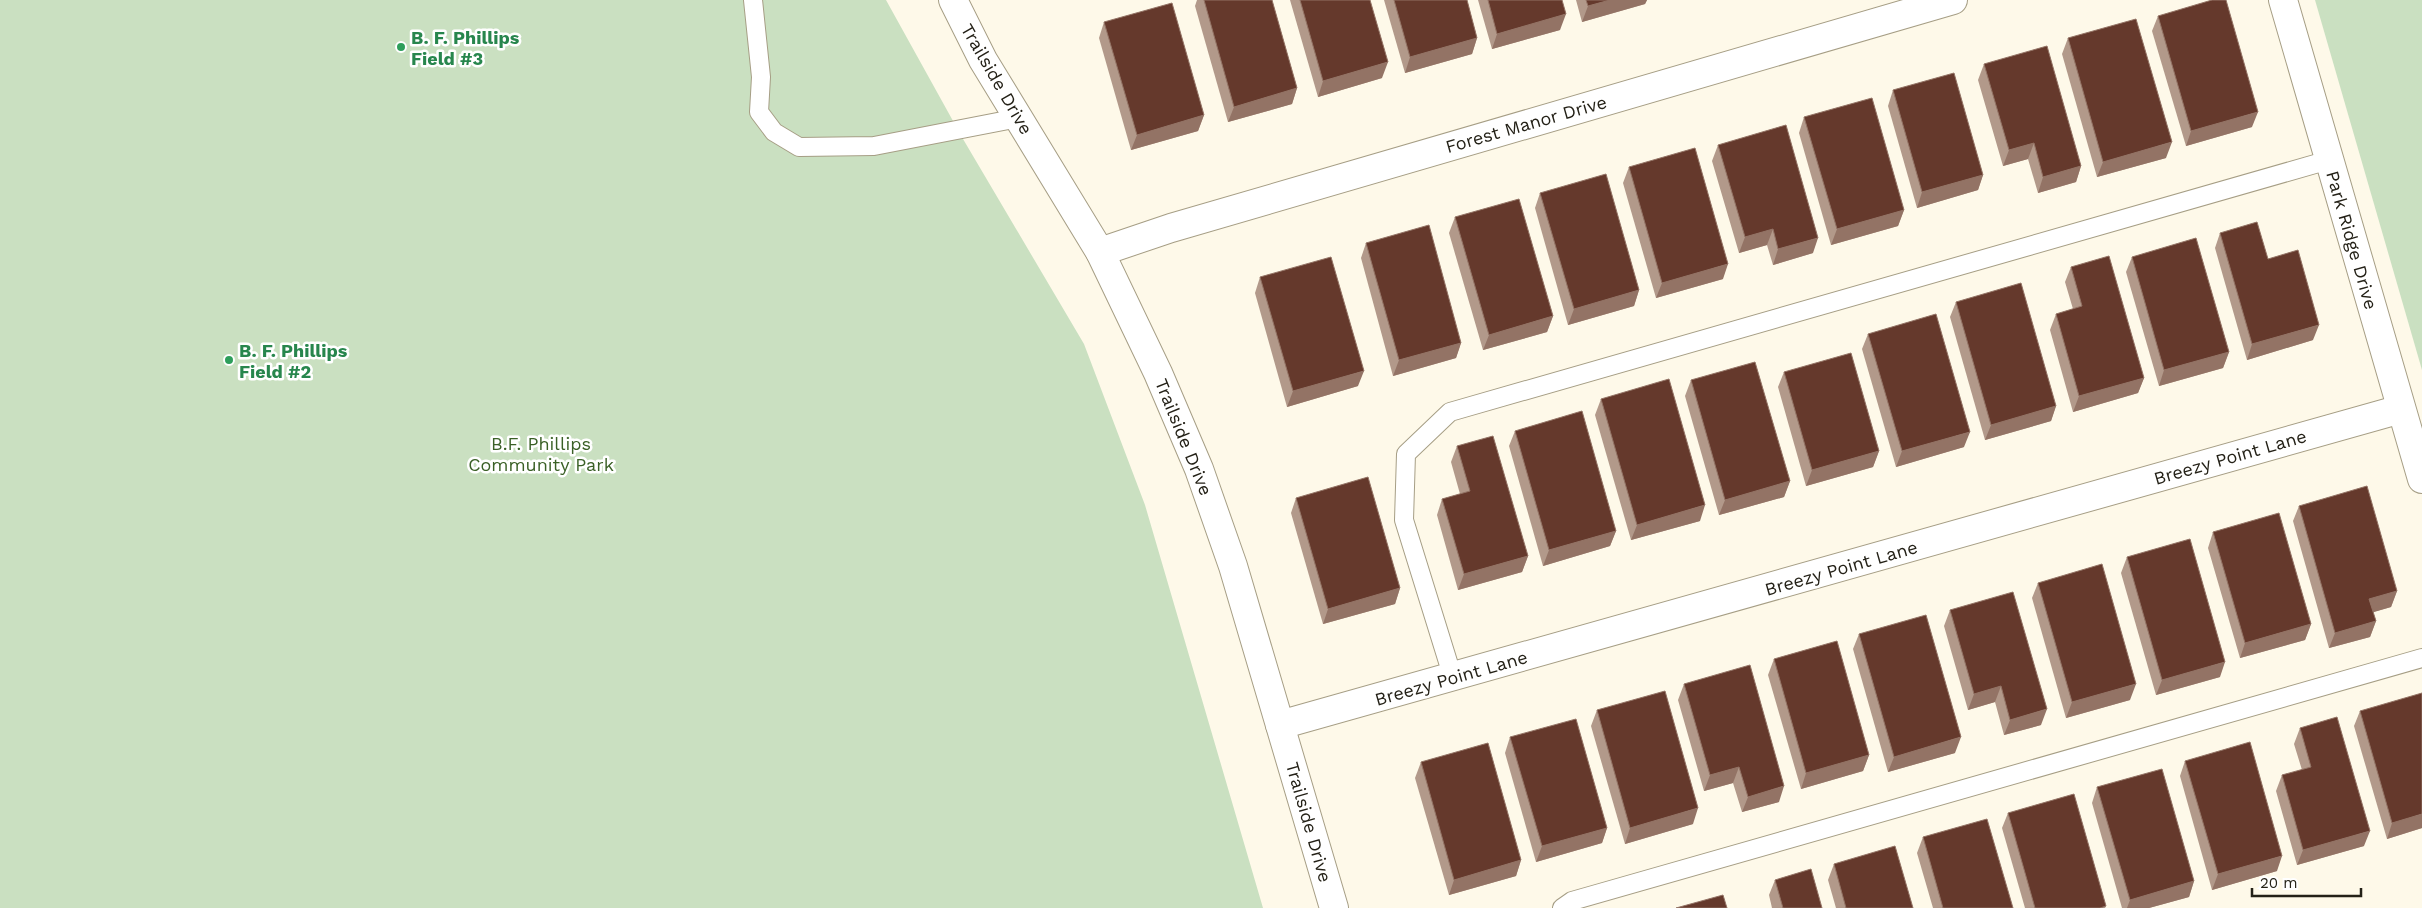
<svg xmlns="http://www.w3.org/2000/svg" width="2422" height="908" viewBox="0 0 2422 908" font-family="'Work Sans',sans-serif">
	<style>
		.green { fill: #cae0c1 }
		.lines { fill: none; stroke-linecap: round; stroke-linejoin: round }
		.lane-casing { stroke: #a69e85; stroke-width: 20 }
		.street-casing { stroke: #a69e85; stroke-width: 30 }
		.lane { stroke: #fff; stroke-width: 18 }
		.street { stroke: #fff; stroke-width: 28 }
		.wall { fill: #b2998a }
		.shaded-wall { fill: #937365 }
		.building { fill: #65392c; stroke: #937365 }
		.leisure-dot { fill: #2e9e5b; stroke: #fff; stroke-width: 2 }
		.labels { text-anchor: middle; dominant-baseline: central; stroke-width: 5; stroke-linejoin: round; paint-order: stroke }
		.leisure-label { font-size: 18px; font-weight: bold; fill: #27864d; stroke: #fff; text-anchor: start }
		.street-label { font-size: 18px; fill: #242117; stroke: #fff }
		.park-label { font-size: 18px; fill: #3a6026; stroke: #fff }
	</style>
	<rect width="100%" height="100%" fill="#fef9e9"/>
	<g class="green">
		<path d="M0,0H886L963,139L1084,344L1145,505L1263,908H0Z"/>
		<path d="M2315,0H2422V370Z"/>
	</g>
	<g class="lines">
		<defs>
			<g id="lane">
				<path d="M753,0L761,77L759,112L774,132L799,147L874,146L1018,118"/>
				<path d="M1453,678L1404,520L1406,454L1450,412L2329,160"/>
				<path d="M1562,908L1572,901L2422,658"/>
			</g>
			<g id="street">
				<path d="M953,0L983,60L1100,252L1158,373L1199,469L1233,566L1334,908"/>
				<path d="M2283,0L2422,479"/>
				<path d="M1100,252L1171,228L1953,0"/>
				<path d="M1280,725L2401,409"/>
			</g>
		</defs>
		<use href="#lane" class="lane-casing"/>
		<use href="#street" class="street-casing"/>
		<use href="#lane" class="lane"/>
		<use href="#street" class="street"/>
	</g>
	<g class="wall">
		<path d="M1197,0H1272L1297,88L1292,104L1228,122L1195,6Z"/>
		<path d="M1290,0H1370L1382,78L1318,97Z"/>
		<path d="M1384,0H1467L1477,38L1472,54L1405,73Z"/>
		<path d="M1478,0H1562L1560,30L1492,49Z"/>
		<path d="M1576,0H1647L1645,4L1582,22Z"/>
		<path d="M2158,16L2252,127L2186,146L2152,31Z"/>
		<path d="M1104,22L1204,115L1198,131L1131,150L1099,38Z"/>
		<path d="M2068,38L2166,158L2097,177L2062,54Z"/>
		<path d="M1984,64L2081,166L2076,182L2038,193L2028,159L2003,166L1978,80Z"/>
		<path d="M1893,90L1983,175L1978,190L1917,208L1888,106Z"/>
		<path d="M1804,117L1904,210L1898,226L1831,245L1799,133Z"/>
		<path d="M1718,145L1813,253L1773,265L1767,245L1739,253L1712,161Z"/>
		<path d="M1629,167L1723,279L1656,298L1623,183Z"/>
		<path d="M1540,193L1639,290L1634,306L1568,325L1535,208Z"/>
		<path d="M1455,217L1553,316L1547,332L1483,350L1449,233Z"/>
		<path d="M2220,233L2268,259L2313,340L2247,360L2215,248Z"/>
		<path d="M1366,243L1461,343L1456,358L1393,376L1361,258Z"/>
		<path d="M2132,257L2229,352L2223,368L2159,386L2126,272Z"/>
		<path d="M2071,267L2144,378L2138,393L2073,412L2050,330L2056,314L2073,309L2065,282Z"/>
		<path d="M1260,277L1358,386L1287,407L1255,293Z"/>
		<path d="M1956,302L2056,406L2051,421L1985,440L1950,317Z"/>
		<path d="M1868,334L1964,447L1896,467L1862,349Z"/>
		<path d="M1784,372L1879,451L1873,467L1806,486L1778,387Z"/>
		<path d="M1691,380L1790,481L1784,497L1719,515L1685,396Z"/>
		<path d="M1601,399L1700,521L1631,540L1595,415Z"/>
		<path d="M1515,431L1616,531L1610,546L1543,566L1509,446Z"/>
		<path d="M1457,446L1528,556L1522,572L1458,590L1437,515L1442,499L1460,494L1451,462Z"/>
		<path d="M1296,498L1400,588L1395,604L1323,624L1291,513Z"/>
		<path d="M2299,506L2397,591L2391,607L2373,612L2376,621L2370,637L2329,648L2293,521Z"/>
		<path d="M2213,532L2311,624L2305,640L2240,658L2208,548Z"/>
		<path d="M2127,557L2220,677L2156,695L2121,573Z"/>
		<path d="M2038,583L2130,700L2066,718L2032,598Z"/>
		<path d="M1950,610L2041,725L2004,735L1995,702L1968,710L1944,626Z"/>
		<path d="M1859,634L1955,753L1888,772L1853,649Z"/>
		<path d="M1774,659L1869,755L1863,771L1801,789L1768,675Z"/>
		<path d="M1684,684L1779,802L1742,812L1733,783L1704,791L1678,700Z"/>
		<path d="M1597,710L1693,824L1625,844L1591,726Z"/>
		<path d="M2360,711L2422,828L2387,839L2354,726Z"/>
		<path d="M2300,728L2364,846L2297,865L2276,791L2282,775L2302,770L2294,744Z"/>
		<path d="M1510,737L1607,828L1602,843L1536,862L1505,753Z"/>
		<path d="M2185,761L2277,871L2212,890L2180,776Z"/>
		<path d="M1421,762L1521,860L1516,876L1449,895L1415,778Z"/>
		<path d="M2097,787L2194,881L2189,897L2149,908H2122L2092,803Z"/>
		<path d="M2008,813L2106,906L2105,908H2025L2002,828Z"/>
		<path d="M1923,837L2013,908H1933L1917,853Z"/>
		<path d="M1834,864L1913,908H1836L1828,880Z"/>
		<path d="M1775,880L1822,908H1772L1769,895Z"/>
	</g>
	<g class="shaded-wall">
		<path d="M1610,0H1647L1645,4L1582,22L1588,6Z"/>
		<path d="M1566,14L1560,30L1492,49L1497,34Z"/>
		<path d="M1477,38L1472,54L1405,73L1410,57Z"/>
		<path d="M1388,62L1382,78L1318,97L1323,81Z"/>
		<path d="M1297,88L1292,104L1228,122L1234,107Z"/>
		<path d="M2258,112L2252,127L2186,146L2191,131Z"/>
		<path d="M1204,115L1198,131L1131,150L1137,135Z"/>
		<path d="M2172,142L2166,158L2097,177L2103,162Z"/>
		<path d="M2034,143L2028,159L2003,166L2009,150Z"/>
		<path d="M2081,166L2076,182L2038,193L2043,177Z"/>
		<path d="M1983,175L1978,190L1917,208L1922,192Z"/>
		<path d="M1904,210L1898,226L1831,245L1837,229Z"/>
		<path d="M1773,229L1767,245L1739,253L1745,237Z"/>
		<path d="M1818,238L1813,253L1773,265L1778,249Z"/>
		<path d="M1728,264L1723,279L1656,298L1662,283Z"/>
		<path d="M1639,290L1634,306L1568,325L1574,309Z"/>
		<path d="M1553,316L1547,332L1483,350L1489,335Z"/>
		<path d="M2319,325L2313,340L2247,360L2252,344Z"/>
		<path d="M1461,343L1456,358L1393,376L1399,360Z"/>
		<path d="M2229,352L2223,368L2159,386L2164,370Z"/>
		<path d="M1364,371L1358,386L1287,407L1293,391Z"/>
		<path d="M2144,378L2138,393L2073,412L2079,396Z"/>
		<path d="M2056,406L2051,421L1985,440L1991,425Z"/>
		<path d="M1970,432L1964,447L1896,467L1902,451Z"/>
		<path d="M1879,451L1873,467L1806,486L1812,470Z"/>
		<path d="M1790,481L1784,497L1719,515L1725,500Z"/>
		<path d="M1705,505L1700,521L1631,540L1637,525Z"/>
		<path d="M1616,531L1610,546L1543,566L1549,550Z"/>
		<path d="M1528,556L1522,572L1458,590L1464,574Z"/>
		<path d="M1400,588L1395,604L1323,624L1328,609Z"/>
		<path d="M2397,591L2391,607L2364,615L2369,599Z"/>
		<path d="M2376,621L2370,637L2329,648L2335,633Z"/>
		<path d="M2311,624L2305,640L2240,658L2245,643Z"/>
		<path d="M2225,662L2220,677L2156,695L2162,680Z"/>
		<path d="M2136,684L2130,700L2066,718L2072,702Z"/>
		<path d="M2001,686L1995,702L1968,710L1974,694Z"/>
		<path d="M2047,709L2041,725L2004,735L2010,720Z"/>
		<path d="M1961,737L1955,753L1888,772L1894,757Z"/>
		<path d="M1869,755L1863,771L1801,789L1806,773Z"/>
		<path d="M1739,767L1733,783L1704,791L1710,775Z"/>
		<path d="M1784,786L1779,802L1742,812L1748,797Z"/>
		<path d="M1698,808L1693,824L1625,844L1630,828Z"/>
		<path d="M2422,814V828L2387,839L2392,823Z"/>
		<path d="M1607,828L1602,843L1536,862L1542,846Z"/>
		<path d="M2370,831L2364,846L2297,865L2303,850Z"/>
		<path d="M2282,856L2277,871L2212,890L2218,874Z"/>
		<path d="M1521,860L1516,876L1449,895L1454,880Z"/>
		<path d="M2194,881L2189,897L2149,908H2127L2130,900Z"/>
	</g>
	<g class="building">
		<path d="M1204,0H1272L1297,88L1234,107Z"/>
		<path d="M1300,0H1370L1388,62L1323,81Z"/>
		<path d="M1394,0H1467L1477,38L1410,57Z"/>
		<path d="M1488,0H1562L1566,14L1497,34Z"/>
		<path d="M1586,0H1610L1588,6Z"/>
		<path d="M2212,0H2226L2258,112L2191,131L2158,16Z"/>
		<path d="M1172,3L1204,115L1137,135L1104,22Z"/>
		<path d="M2136,19L2172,142L2103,162L2068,38Z"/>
		<path d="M2047,46L2081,166L2043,177L2034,143L2009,150L1984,64Z"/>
		<path d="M1954,73L1983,175L1922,192L1893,90Z"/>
		<path d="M1872,98L1904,210L1837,229L1804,117Z"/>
		<path d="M1786,125L1818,238L1778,249L1773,229L1745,237L1718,145Z"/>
		<path d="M1695,148L1728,264L1662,283L1629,167Z"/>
		<path d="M1606,174L1639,290L1574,309L1540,193Z"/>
		<path d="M1519,199L1553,316L1489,335L1455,217Z"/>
		<path d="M2257,222L2268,259L2298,250L2319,325L2252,344L2220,233Z"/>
		<path d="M1429,225L1461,343L1399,360L1366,243Z"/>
		<path d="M2196,238L2229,352L2164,370L2132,257Z"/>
		<path d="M2109,256L2144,378L2079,396L2056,314L2082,306L2071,267Z"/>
		<path d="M1331,257L1364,371L1293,391L1260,277Z"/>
		<path d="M2021,283L2056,406L1991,425L1956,302Z"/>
		<path d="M1936,314L1970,432L1902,451L1868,334Z"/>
		<path d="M1851,353L1879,451L1812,470L1784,372Z"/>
		<path d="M1755,362L1790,481L1725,500L1691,380Z"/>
		<path d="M1669,379L1705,505L1637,525L1601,399Z"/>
		<path d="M1582,411L1616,531L1549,550L1515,431Z"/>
		<path d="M1493,436L1528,556L1464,574L1442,499L1470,491L1457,446Z"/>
		<path d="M1368,477L1400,588L1328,609L1296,498Z"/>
		<path d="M2367,486L2397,591L2369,599L2376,621L2335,633L2299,506Z"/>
		<path d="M2279,513L2311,624L2245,643L2213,532Z"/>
		<path d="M2190,539L2225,662L2162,680L2127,557Z"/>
		<path d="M2102,564L2136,684L2072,702L2038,583Z"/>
		<path d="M2013,592L2047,709L2010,720L2001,686L1974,694L1950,610Z"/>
		<path d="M1926,615L1961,737L1894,757L1859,634Z"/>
		<path d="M1837,641L1869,755L1806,773L1774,659Z"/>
		<path d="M1750,665L1784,786L1748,797L1739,767L1710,775L1684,684Z"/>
		<path d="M1665,691L1698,808L1630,828L1597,710Z"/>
		<path d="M2422,693V814L2392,823L2360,711Z"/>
		<path d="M2337,717L2370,831L2303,850L2282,775L2311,767L2300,728Z"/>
		<path d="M1576,719L1607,828L1542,846L1510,737Z"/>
		<path d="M2250,742L2282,856L2218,874L2185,761Z"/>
		<path d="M1488,743L1521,860L1454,880L1421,762Z"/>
		<path d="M2162,769L2194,881L2130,900L2097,787Z"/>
		<path d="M2074,794L2106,906L2100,908H2035L2008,813Z"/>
		<path d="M1987,819L2013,908H1943L1923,837Z"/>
		<path d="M1895,846L1913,908H1846L1834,864Z"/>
		<path d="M1811,869L1822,908H1783L1775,880Z"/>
		<path d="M1723,895L1727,908H1676Z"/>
	</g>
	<g class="leisure-dot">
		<circle cx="401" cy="47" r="5"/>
		<circle cx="229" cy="360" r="5"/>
	</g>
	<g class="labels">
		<g class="leisure-label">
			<text x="411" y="37">B. F. Phillips<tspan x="411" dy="21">Field #3</tspan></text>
			<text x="239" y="350">B. F. Phillips<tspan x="239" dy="21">Field #2</tspan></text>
		</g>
		<g class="street-label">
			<text transform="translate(997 79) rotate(60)">Trailside Drive</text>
			<text transform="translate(1526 124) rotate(-16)">Forest Manor Drive</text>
			<text transform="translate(2352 240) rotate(74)">Park Ridge Drive</text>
			<text transform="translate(1184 437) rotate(68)">Trailside Drive</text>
			<text transform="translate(2230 457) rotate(-16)">Breezy Point Lane</text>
			<text transform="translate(1841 568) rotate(-16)">Breezy Point Lane</text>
			<text transform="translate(1451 678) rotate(-16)">Breezy Point Lane</text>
			<text transform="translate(1309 822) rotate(74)">Trailside Drive</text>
		</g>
		<g class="park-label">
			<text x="541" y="443">B.F. Phillips<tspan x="541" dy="21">Community Park</tspan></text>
		</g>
	</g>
	<path d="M2252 888v8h109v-8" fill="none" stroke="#242117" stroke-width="2.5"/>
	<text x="2260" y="888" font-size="15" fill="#242117" stroke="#ffffff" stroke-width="4" paint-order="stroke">20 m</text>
</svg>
